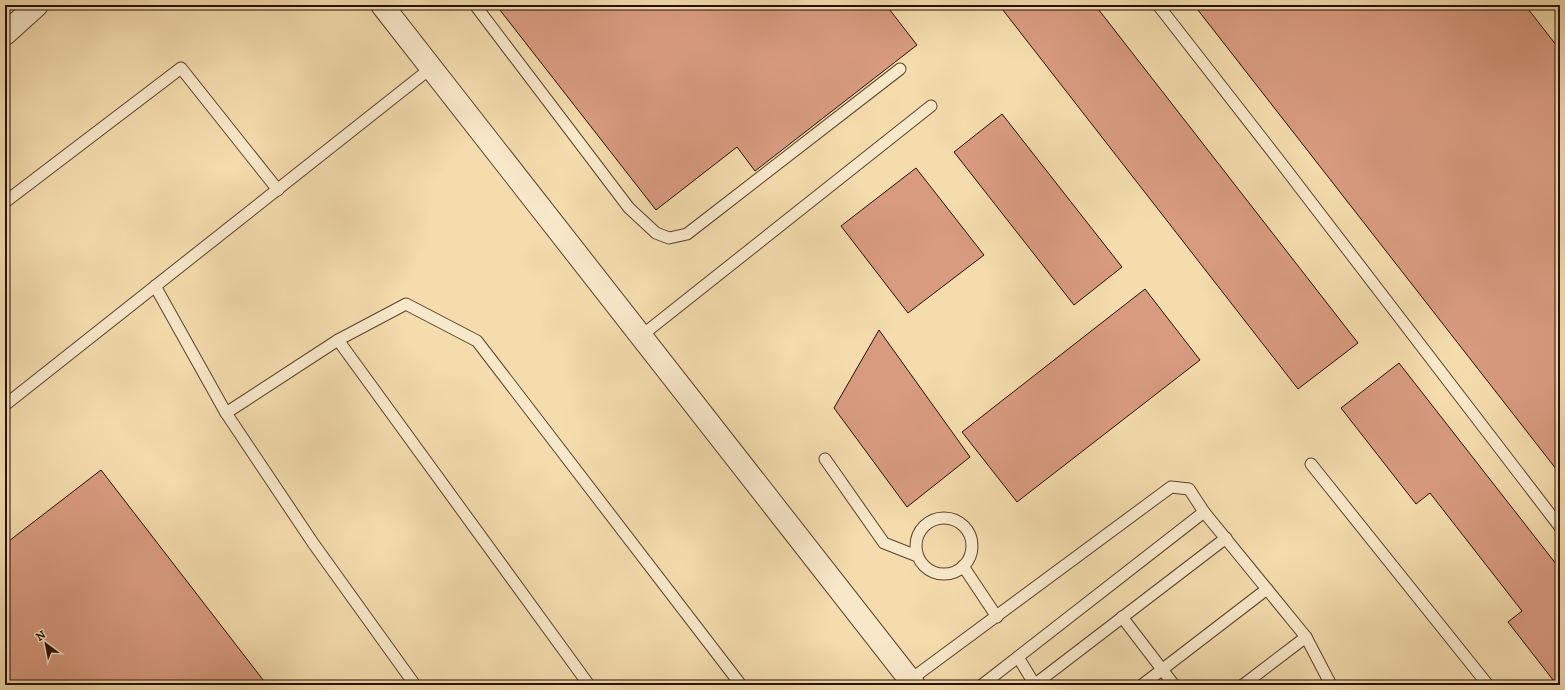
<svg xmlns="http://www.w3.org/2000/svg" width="1565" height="690" viewBox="0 0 1565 690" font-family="'IM FELL DW Pica',serif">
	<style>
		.building { fill: #d99b80; stroke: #260f00 }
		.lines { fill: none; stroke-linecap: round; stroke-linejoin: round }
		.lane-casing { stroke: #5a422b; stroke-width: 13 }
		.street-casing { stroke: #5a422b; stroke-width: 24 }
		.lane { stroke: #f8e8ca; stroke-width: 11 }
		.street { stroke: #f8e8ca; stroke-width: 22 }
	</style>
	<rect width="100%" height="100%" fill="#f4dcad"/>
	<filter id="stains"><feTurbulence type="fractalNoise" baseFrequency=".005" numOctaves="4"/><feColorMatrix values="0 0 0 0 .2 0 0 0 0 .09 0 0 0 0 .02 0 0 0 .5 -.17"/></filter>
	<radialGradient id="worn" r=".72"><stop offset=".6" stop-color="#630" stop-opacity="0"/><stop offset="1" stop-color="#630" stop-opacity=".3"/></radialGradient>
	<g class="building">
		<path d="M496,5H886L917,45L755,171L737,147L656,210Z"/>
		<path d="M999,5H1095L1358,343L1298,389Z"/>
		<path d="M1194,5H1525L1560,50V474Z"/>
		<path d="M1002,114L1122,267L1074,305L954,152Z"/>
		<path d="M916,168L984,255L908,313L841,226Z"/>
		<path d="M1145,289L1200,360L1017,502L962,432Z"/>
		<path d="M879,330L970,457L907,507L834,408Z"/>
		<path d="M1399,363L1560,569V685H1557L1508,622L1522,611L1430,493L1416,504L1341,408Z"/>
		<path d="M101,470L267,685H5V544Z"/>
	</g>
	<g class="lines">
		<defs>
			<g id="lane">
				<path d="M475,5L629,208L656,233L669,238L687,234L900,69"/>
				<path d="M1158,5L1278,159L1560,527"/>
				<path d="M5,202L181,68L278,190"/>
				<path d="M155,286L226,413L313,543L415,685"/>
				<path d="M641,336L931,106"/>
				<path d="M338,340L589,685"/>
				<path d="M5,405L431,68"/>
				<path d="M226,413L338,340L406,304L477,341L741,685"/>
				<path d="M825,459L884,543L917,556"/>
				<path d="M1311,464L1488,685"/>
				<circle cx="944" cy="546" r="28"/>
				<path d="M963,566L997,617"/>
				<path d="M1122,617L1174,685"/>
				<path d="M1018,657L1035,685"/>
				<path d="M910,680L1171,487L1189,489L1204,512L1306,637L1330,683V685"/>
				<path d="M982,685L1204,512"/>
				<path d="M1034,685L1226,538"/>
				<path d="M1142,685L1267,589"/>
				<path d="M1243,685L1306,637"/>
			</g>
			<g id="street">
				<path d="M382,5L914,685"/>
				<path d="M5,34L37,5"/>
			</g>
		</defs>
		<use href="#lane" class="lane-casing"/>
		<use href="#street" class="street-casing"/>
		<use href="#lane" class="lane"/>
		<use href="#street" class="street"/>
	</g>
	<rect width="1565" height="690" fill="none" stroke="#f4dcad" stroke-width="20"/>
	<rect x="6" y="6" width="1553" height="678" fill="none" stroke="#260f00" stroke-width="2"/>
	<rect x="10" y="10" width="1545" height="670" fill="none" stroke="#260f00"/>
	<g transform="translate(46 644) rotate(328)" stroke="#f8e8ca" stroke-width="3" paint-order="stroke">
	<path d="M0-3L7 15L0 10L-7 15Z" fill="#260f00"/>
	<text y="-6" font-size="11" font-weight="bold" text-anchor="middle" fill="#260f00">N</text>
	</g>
	<rect width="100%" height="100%" filter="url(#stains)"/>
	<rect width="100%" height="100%" fill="url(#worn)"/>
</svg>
